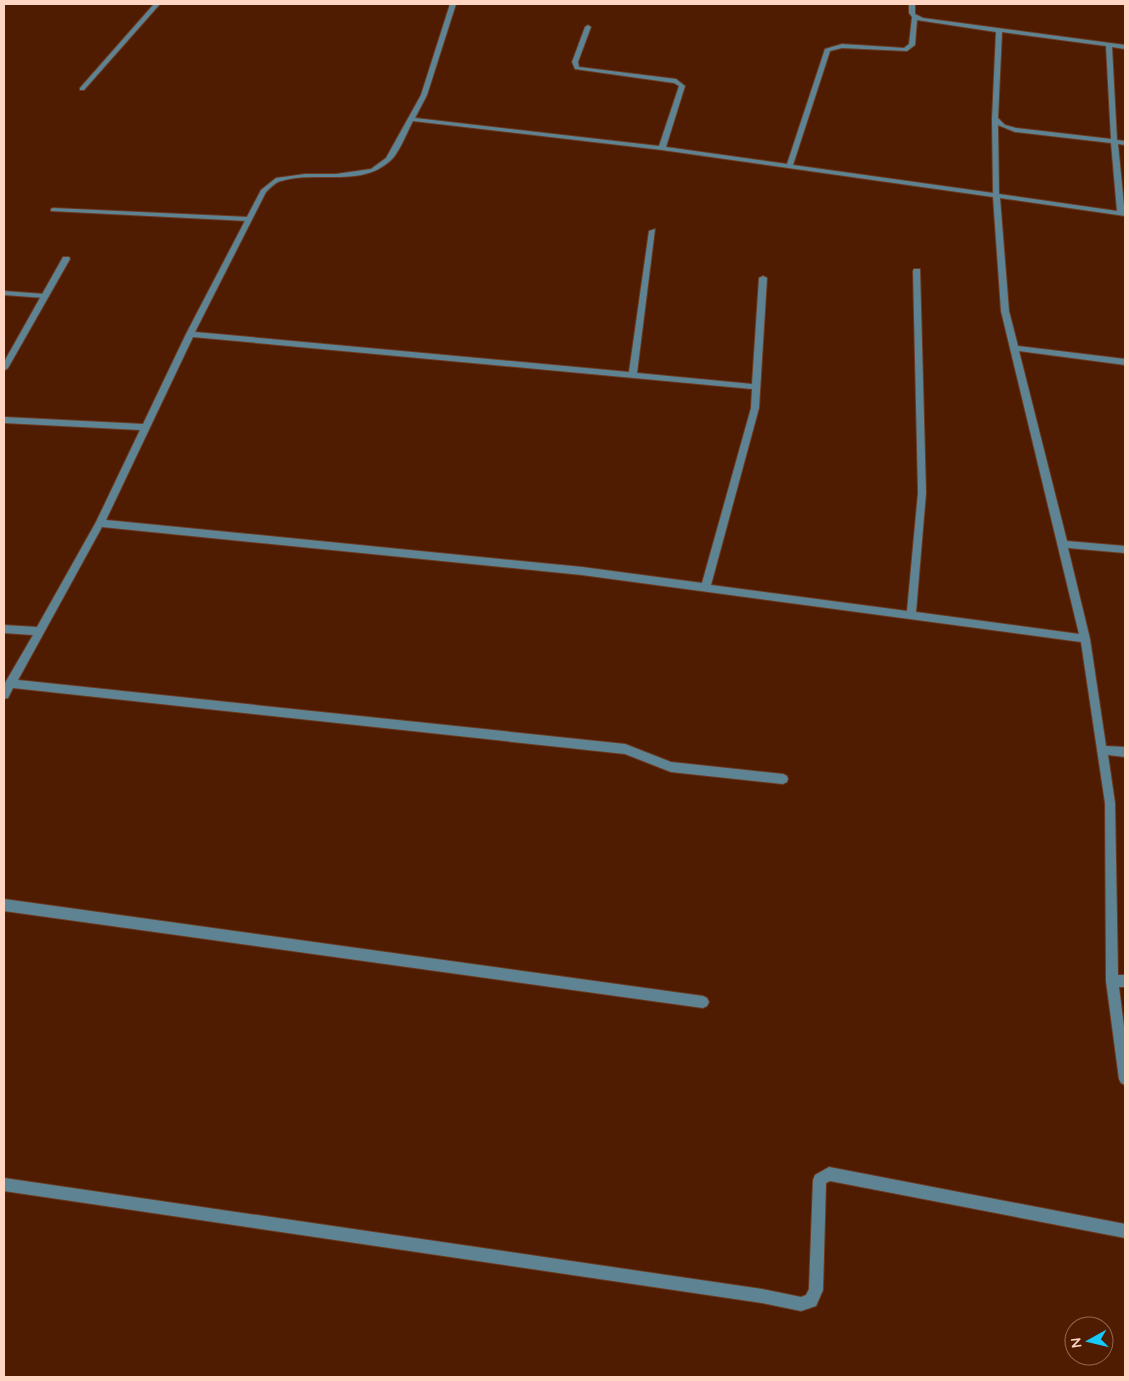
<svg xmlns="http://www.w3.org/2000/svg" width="1129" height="1381" viewBox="0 0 1129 1381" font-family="Quicksand,sans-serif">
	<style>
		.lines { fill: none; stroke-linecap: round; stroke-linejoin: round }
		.service-casing { stroke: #6b3a20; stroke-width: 2 }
		.minor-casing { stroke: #6b3a20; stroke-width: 2 }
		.service { fill: #5e8493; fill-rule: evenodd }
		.minor { fill: #5e8493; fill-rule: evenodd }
	</style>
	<rect width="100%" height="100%" fill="#4f1c01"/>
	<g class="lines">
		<defs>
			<g id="service">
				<path d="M53,208L248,217L251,219L248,221L51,211V209Z"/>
				<path d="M4,291L45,294L49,296L45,298L4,295Z"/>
			</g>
			<g id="minor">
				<path d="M154,4H160L84,90H80V88Z"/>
				<path d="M450,4H456L427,95L415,118L659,146L679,86L674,83L575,69L572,62L585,27L588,25L591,27L578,62L579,67L676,79L685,86L666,147L787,164L825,49L842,44L904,48L909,44L912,17L909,13V4H915V14L923,18L1125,45V49L1112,47L1117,140L1125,141V145L1118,144L1125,216L1000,198L1009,311L1018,346L1125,359V365L1019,351L1067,541L1125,546V553L1068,548L1090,639L1106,746L1125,747V757L1108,755L1115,803L1118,975H1125V987H1119L1125,1035V1085L1121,1083L1119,1079L1106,981L1105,803L1081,642L582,575L102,527L18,680L625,744L671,762L783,774L787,776L788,779L787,782L783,784L671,772L625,754L13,688L8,698L4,699L5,683L33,635L4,633V625L37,627L96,522L140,430L4,423V417L143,424L186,334L261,190L276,178L305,174H336L371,169L386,158L421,95ZM917,20L996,32L992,119L993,193L793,165L830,51L842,48L907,51L915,45ZM1002,32L1106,46L1111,139L1016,128L1005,125L998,118ZM413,121L662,150L993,197L1001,311L1079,634L916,612L926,493L920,269H914L913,271L918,493L907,611L711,585L759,408L767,278L763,276L759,278L752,384L637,373L655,229L649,231L629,372L195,332L266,192C270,188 276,182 281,181C317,170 360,188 390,161C399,154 407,132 413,121ZM998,125L1015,132L1111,143L1117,211L999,194ZM193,337L752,389L751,408L702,583L582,567L106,520Z"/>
				<path d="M63,257H69L70,259L8,368L4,371V362Z"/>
				<path d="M4,899L703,996L707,998L709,1002L707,1006L703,1008L4,911Z"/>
				<path d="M829,1167L1125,1224V1238L830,1181L826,1183L823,1290L816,1306L801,1311L762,1303L4,1191V1178L762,1289L801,1297L806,1295L809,1289L813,1180L815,1175Z"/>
			</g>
		</defs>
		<use href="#service" class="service-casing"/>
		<use href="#minor" class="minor-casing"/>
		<use href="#service" class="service"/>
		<use href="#minor" class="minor"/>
	</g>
	<rect width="1129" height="1381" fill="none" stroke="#ffd5c3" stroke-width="10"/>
	<g transform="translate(1089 1341) rotate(262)"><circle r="24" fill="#4f1c01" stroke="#95664f"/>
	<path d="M0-4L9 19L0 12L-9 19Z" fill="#16cafb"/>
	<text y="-8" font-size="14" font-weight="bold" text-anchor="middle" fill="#ffd5c3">N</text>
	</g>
</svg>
